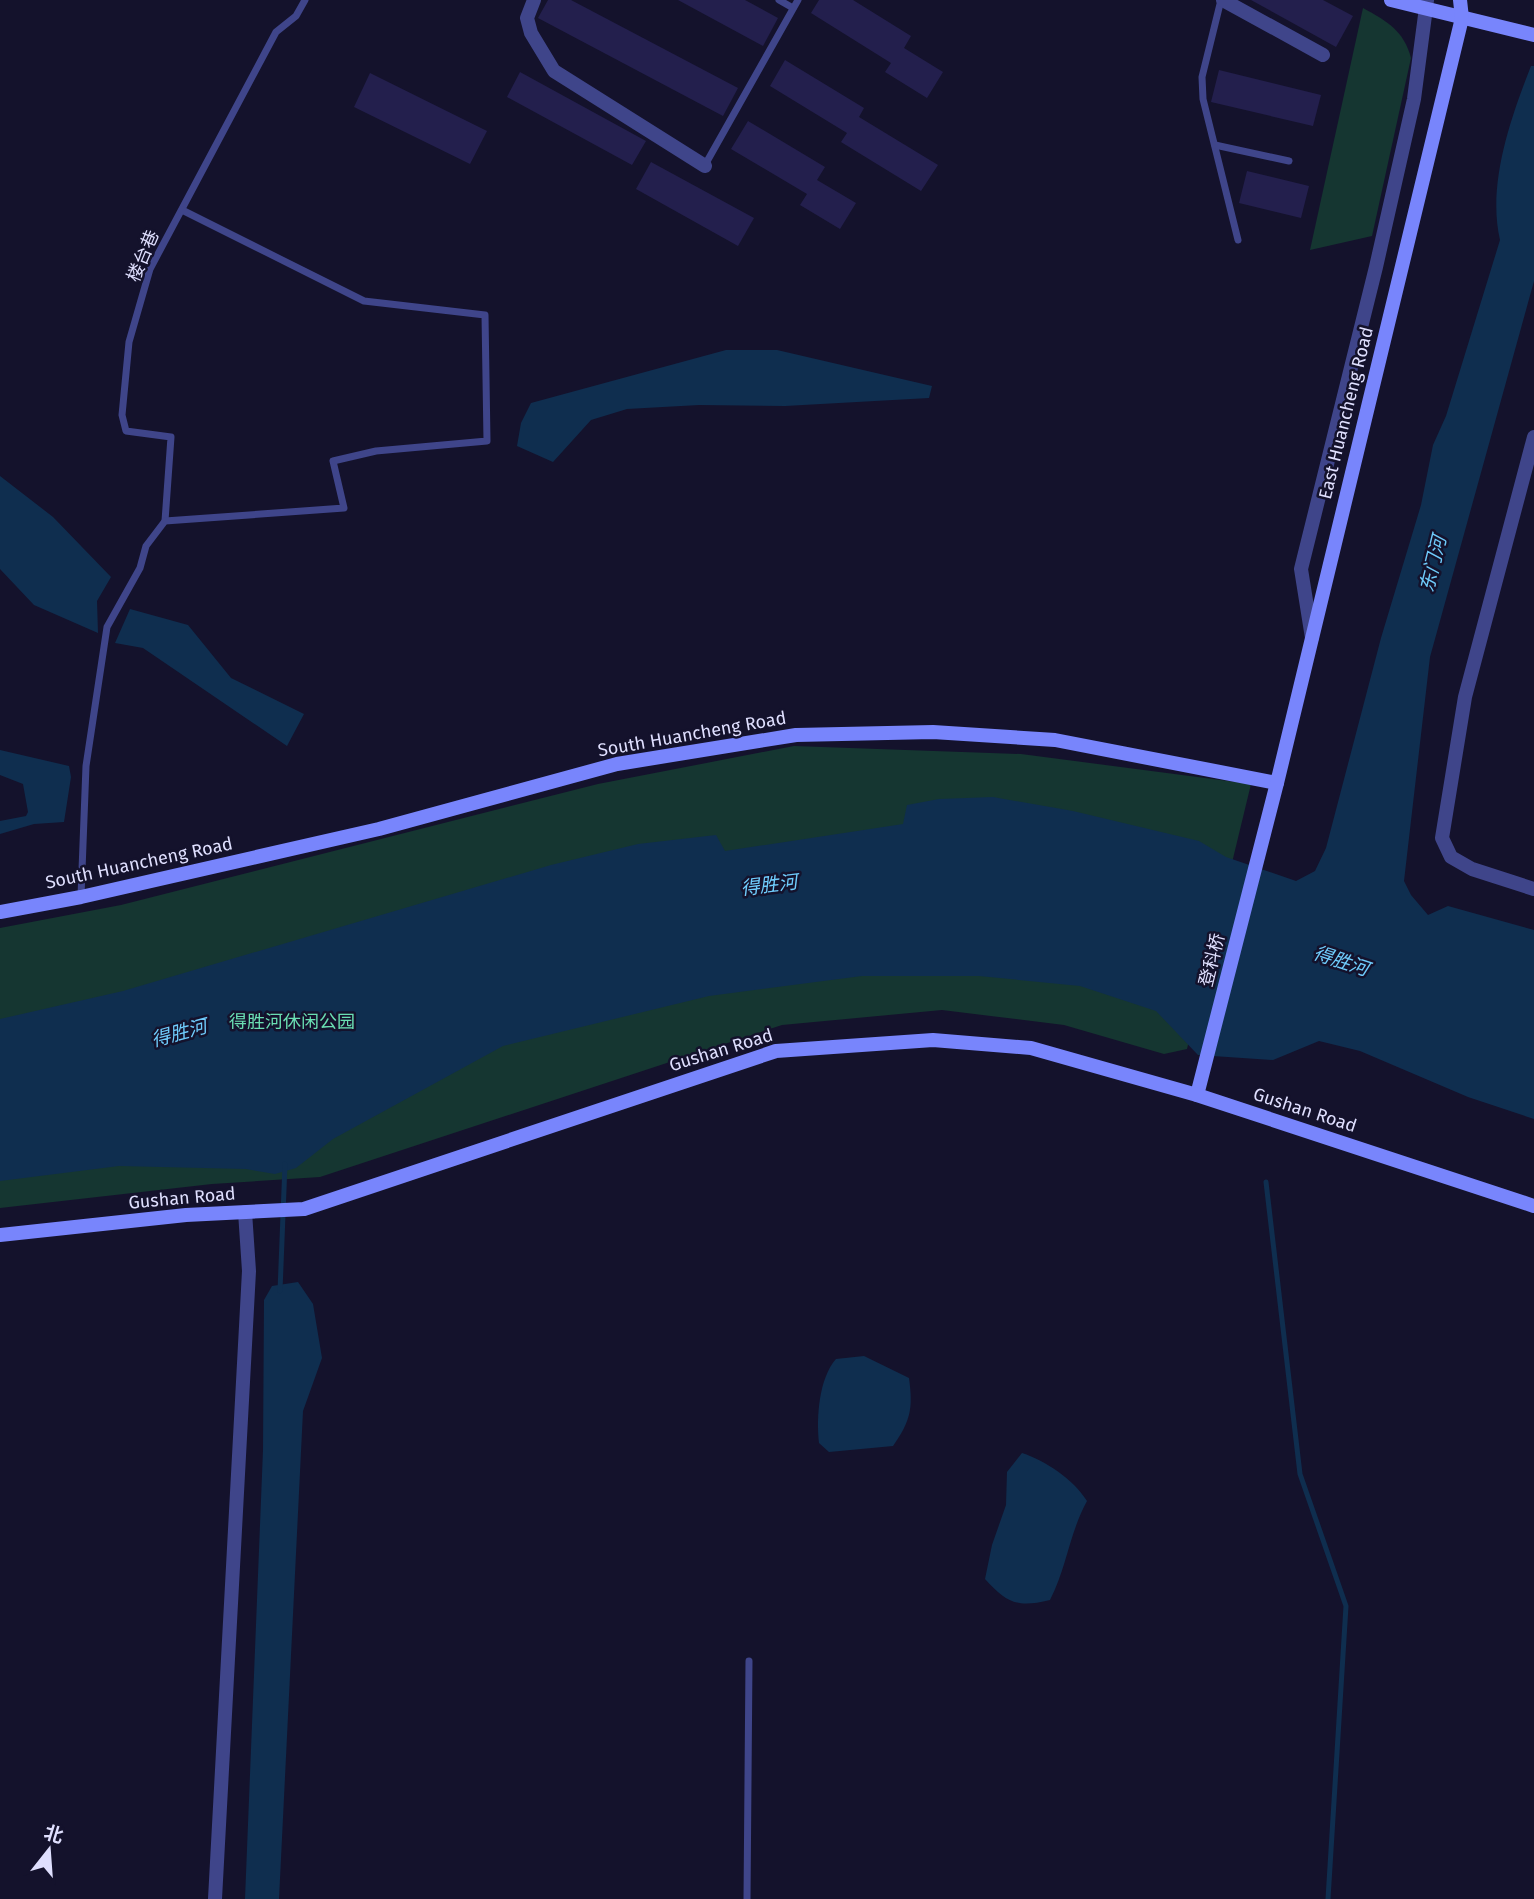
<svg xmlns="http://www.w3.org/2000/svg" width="1534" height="1899" viewBox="0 0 1534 1899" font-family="'Fira Sans','Noto Sans SC',sans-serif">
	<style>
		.green { fill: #153631 }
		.water { fill: #0f2e4f }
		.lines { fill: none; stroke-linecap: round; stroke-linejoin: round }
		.stream { stroke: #0f2e4f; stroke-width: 5 }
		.building { fill: #231f4d }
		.lane { stroke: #3f458a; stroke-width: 7 }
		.street { stroke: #3f458a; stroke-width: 14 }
		.secondary { stroke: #7885fc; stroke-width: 14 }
		.labels { text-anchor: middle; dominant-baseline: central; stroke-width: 5; stroke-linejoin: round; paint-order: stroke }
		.street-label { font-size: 18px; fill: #dfdffe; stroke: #14122c }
		.park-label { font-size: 18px; fill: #6adfb3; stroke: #14122c }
		.water-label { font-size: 19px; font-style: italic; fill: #6fccfc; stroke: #14122c }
	</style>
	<rect width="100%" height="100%" fill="#14122c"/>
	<g class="green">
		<path d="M1363,8C1387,21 1404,31 1411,58L1372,236L1310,250Z"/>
		<path d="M794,746L1021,754L1251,784L1187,1049L1164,1054L1064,1025L942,1010L782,1025L320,1177L212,1184L0,1208V928L121,905L598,784Z"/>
	</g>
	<g class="water">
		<path d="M1531,66H1534V281L1430,657L1404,881L1411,895L1428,915L1448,906L1534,930V1119L1468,1097L1360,1051L1319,1041L1273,1060L1198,1055L1156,1011L1080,986L979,976H862L709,996L503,1046L333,1139L296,1168L275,1174L246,1169L119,1166L0,1181V1019L123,991L551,865L638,844L716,835L725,851L903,824L907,805L939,799L993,797L1073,811L1199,841L1226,857L1296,881L1315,871L1326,848L1381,638L1421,505L1433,445L1446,416L1500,240C1487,184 1511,117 1531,66Z"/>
		<path d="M726,350H777L932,386L929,398L785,406L699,405L627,409L591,420L553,462L517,446L521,423L531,403Z"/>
		<path d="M0,476L53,517L111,577L97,601L98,633L34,605L0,569Z"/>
		<path d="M130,609L188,625L231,678L304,714L287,746L143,648L115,643Z"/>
		<path d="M0,750L69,766L71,777L64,822L34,824L0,834V821L26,816L28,812L23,784L0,775Z"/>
		<path d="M298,1282L313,1304L322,1358L303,1411L279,1899H245L263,1450L264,1300L272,1286Z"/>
		<path d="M864,1356L909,1378C913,1408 911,1420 893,1446L829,1452L819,1443C816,1418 819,1378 836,1359Z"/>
		<path d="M1022,1453C1046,1461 1073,1479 1087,1501C1069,1534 1067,1567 1050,1600C1017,1608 1007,1603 985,1579L992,1545L1006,1505L1007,1472Z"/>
	</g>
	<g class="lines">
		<g class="stream">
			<path d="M1266,1182L1300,1474L1346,1606L1328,1899"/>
			<path d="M280,1291L285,1164"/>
		</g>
	</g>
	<g class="building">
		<path d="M548,0H571L738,88L723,116L538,18Z"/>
		<path d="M678,0H745L778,18L763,46Z"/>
		<path d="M819,0H853L911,36L904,48L943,72L927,98L885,72L891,63L811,13Z"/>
		<path d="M1251,0H1323L1353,16L1336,47Z"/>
		<path d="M785,60L864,108L859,117L938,165L921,191L841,142L847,133L770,86Z"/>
		<path d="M1219,70L1321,95L1313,126L1211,102Z"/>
		<path d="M520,72L646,141L632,165L507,97Z"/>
		<path d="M370,73L487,131L470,164L354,107Z"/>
		<path d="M748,121L825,167L817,180L856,203L840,229L800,205L807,194L731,149Z"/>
		<path d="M651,162L754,218L738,246L636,189Z"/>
		<path d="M1247,171L1309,186L1301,218L1239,203Z"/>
	</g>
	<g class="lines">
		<g class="lane">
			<path d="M779,0L793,8"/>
			<path d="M1221,0L1202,77L1203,99L1238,240"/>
			<path d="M1215,145L1289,161"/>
			<path d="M705,165L798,0"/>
			<path d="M165,521L171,437L126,431L122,415L129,342L150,269L276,32L296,16L305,0"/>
			<path d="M81,896L86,766L107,627L140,568L146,546L165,521L344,508L333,461L376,451L487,441L485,315L364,301L182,210"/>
			<path d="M747,1899L749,1661"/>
		</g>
		<g class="street">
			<path d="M534,0L527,18L531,33L554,71L705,166"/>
			<path d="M1223,0L1323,55"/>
			<path d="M1534,437L1465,697L1442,838L1451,857L1472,869L1534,889"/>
			<path d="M1312,638L1301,569L1376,267L1414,99L1427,0"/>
			<path d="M215,1899L249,1271L245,1212"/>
		</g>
		<g class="secondary">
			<path d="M1391,0L1534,35"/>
			<path d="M0,912L81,897L379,829L617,764L796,735L933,732L1055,740L1277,783"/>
			<path d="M1197,1095L1277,783L1462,18L1460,0"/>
			<path d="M0,1235L186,1215L304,1209L776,1051L933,1040L1031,1048L1197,1095L1534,1206"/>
		</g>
	</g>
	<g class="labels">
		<g class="street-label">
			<text transform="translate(143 256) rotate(-67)">楼台巷</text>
			<text transform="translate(1346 413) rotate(-76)">East Huancheng Road</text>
			<text transform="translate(692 734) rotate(-10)">South Huancheng Road</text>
			<text transform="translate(139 863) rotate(-12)">South Huancheng Road</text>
			<text transform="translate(1212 960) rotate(-76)">登科桥</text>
			<text transform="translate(721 1050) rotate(-17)">Gushan Road</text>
			<text transform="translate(1305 1110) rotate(18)">Gushan Road</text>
			<text transform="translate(182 1198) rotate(-5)">Gushan Road</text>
		</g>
		<g class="park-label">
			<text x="292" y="1022">得胜河休闲公园</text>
		</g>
		<g class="water-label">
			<text transform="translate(1433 564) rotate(-76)">东门河</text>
			<text transform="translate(769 885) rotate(-7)">得胜河</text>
			<text transform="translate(1341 961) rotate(18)">得胜河</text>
			<text transform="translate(179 1033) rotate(-15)">得胜河</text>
		</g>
	</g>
	<g transform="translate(49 1850) rotate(17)" stroke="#14122c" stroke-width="5" paint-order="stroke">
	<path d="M0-5L12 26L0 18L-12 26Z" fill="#dfdffe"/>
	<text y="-10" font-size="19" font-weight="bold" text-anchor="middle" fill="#dfdffe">北</text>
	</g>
</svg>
